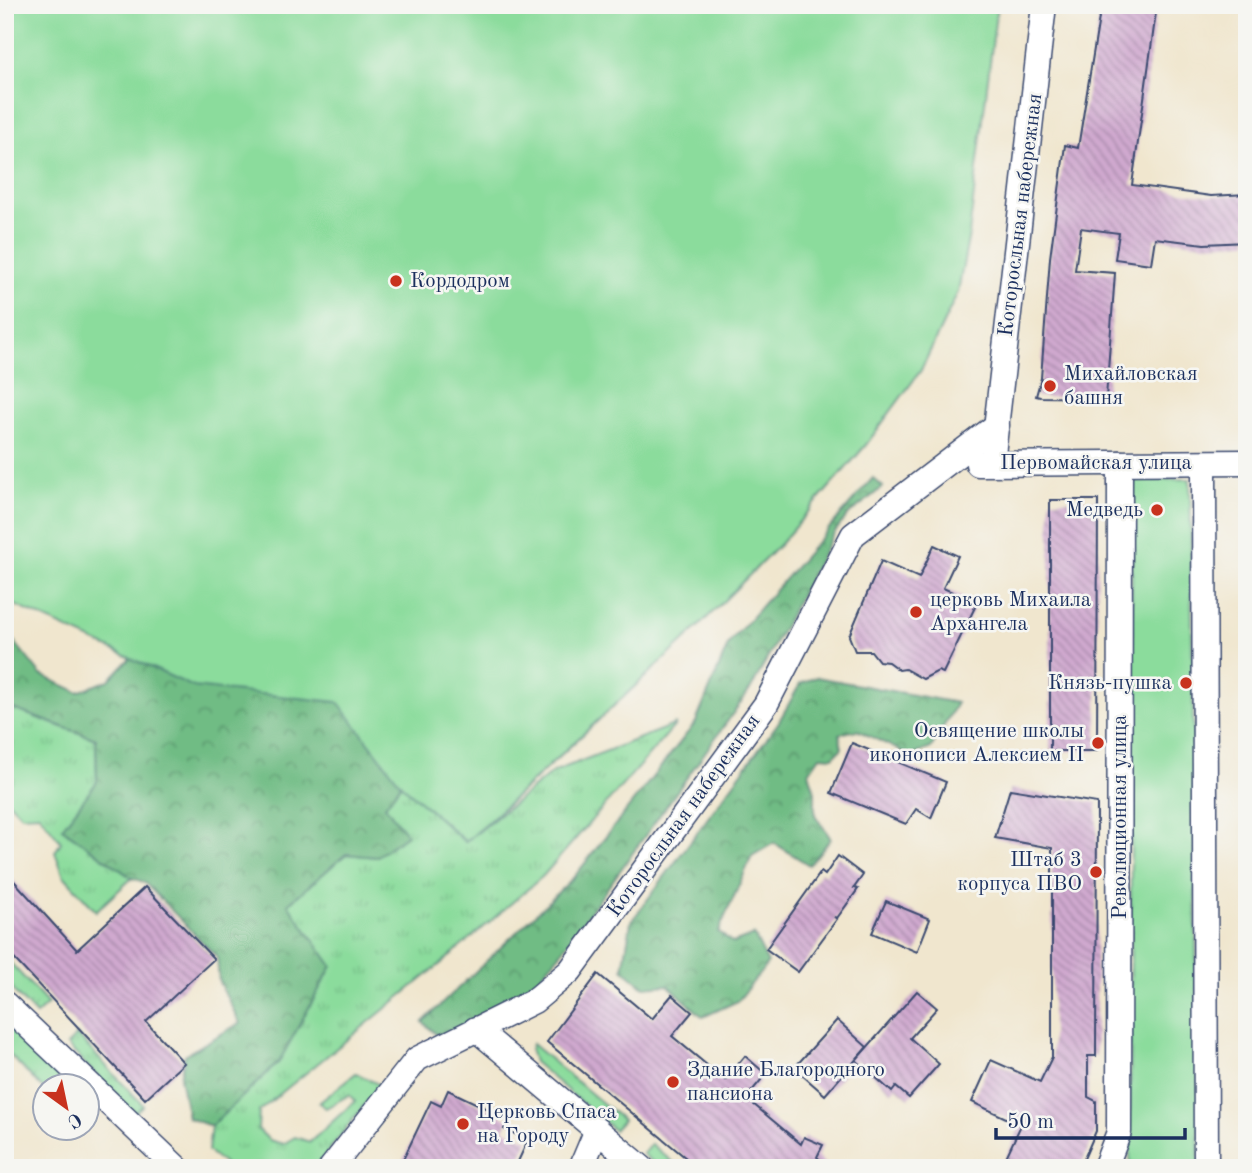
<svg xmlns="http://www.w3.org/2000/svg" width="1252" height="1173" viewBox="0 0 1252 1173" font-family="'Old Standard TT',serif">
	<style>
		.grass { fill: url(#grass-tufts); stroke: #53867d; stroke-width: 2 }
		.forest { fill: url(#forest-crowns); stroke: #467671; stroke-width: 2 }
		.green { fill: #8bdc9c; stroke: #53867d; stroke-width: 2 }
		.building { fill: url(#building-back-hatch) }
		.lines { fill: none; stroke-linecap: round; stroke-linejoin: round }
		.minor-casing { stroke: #3b4a6f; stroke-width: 27 }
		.minor { stroke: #fff; stroke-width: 24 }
		.poi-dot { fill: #c8321e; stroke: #f6f6f2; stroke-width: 2.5 }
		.labels { text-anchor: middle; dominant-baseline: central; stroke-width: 5; stroke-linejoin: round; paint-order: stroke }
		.street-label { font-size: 21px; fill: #1b2f5e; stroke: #f6f6f2 }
		.poi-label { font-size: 21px; fill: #1b2f5e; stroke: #f6f6f2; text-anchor: start }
	</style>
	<defs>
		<pattern id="grass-tufts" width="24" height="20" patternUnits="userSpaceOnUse" patternTransform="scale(1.75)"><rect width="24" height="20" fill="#8bdc9c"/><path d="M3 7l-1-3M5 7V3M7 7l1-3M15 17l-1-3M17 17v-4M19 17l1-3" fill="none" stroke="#77bd89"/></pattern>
		<pattern id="forest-crowns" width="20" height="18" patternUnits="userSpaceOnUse" patternTransform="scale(1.75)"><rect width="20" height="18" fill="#70bc84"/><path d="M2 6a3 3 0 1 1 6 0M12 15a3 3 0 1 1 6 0" fill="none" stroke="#5b996f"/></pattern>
		<pattern id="building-back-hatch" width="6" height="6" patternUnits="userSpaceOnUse" patternTransform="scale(1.75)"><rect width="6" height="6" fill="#d0a9cf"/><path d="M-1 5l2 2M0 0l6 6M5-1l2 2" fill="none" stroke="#a88aab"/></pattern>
	</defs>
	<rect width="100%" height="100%" fill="#f6f6f2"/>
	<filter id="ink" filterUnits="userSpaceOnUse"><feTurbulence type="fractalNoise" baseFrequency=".0143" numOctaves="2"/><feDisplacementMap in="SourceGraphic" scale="14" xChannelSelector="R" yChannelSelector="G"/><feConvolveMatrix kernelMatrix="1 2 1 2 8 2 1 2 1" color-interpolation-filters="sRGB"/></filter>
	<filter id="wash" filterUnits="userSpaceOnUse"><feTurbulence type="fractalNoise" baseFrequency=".00686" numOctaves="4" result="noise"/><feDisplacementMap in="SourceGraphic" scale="28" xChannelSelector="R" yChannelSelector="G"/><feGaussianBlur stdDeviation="1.57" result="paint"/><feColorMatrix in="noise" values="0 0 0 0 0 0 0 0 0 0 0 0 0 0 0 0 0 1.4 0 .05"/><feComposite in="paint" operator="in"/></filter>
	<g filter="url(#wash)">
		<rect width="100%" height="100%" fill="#f0e6ce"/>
		<g class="grass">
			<path d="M958,292L921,370L865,446L780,544L687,638L477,833L553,772L676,724L543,876L443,962L259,1111L258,1129L269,1140L283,1144L295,1137L310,1142L355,1101L349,1095L326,1108L319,1103L356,1073L380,1085L315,1168H229L208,1151L211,1126L279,1062L288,904L346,854L376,857L406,835L385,806L401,784L465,842Z"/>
			<path d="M5,706L96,739L97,782L62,828L132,878L96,911L64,876L55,852L61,842L39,814L21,815L5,798Z"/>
			<path d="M5,957L48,1004L36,1015L5,982Z"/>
			<path d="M5,1024L67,1085L46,1086L45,1091L5,1050Z"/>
			<path d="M77,1035L143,1105L133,1114L67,1045Z"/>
			<path d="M532,1044L623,1120L614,1130L534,1062L530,1049Z"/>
			<path d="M651,1144L680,1168H659L643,1154Z"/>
		</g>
		<g class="forest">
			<path d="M873,478L883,487L847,516L832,536L752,687L560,954L520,1000L441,1039L423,1022L574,877L696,722L729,643Z"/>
			<path d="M10,636L41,675L78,692L109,680L130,658L194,687L338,702L401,784L385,806L407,835L376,857L346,854L288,904L332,966L279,1062L211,1126L188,1118L180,1077L185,1055L240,1023L219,982L217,957L144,882L132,878L62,828L97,782L96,739L5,706V648Z"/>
			<path d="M816,677L957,703L931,748L911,756L857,730L839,734L842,748L833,757L820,756L809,772L815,792V815L831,839L809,865L774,843L752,856L718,932L733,943L754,935L768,963L738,1001L703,1017L668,985L644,987L623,969L631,922L778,723L800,684Z"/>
		</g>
		<g class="green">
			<path d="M5,5H997L969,234L958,292L921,370L865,446L780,544L687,638L466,842L401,784L338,702L194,687L13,604L5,628Z"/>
			<path d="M1190,479L1199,1166L1130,1168L1132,491L1134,480Z"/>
		</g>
		<g id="blocks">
			<g class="building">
				<path d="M1101,5H1157L1132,185L1211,196L1247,194V242L1204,244L1155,238L1151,264L1115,259L1119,233L1081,228L1075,270L1115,273L1106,398L1040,397L1036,396L1041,378L1050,258L1065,145L1078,148Z"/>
				<path d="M1050,500H1098L1097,751H1050Z"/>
				<path d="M934,545L958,556L943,588L977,603L943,673L938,671L923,679L905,669L899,670L888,662L879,661L871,651H855L849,636L881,561L919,578Z"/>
				<path d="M852,743L946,782L931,818L916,809L906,824L831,793Z"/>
				<path d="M1010,789L1097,803L1096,1056H1088V1097L1096,1101V1131L1080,1168H1001L1021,1125L972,1102L991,1060L1040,1082L1052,1057V848L995,838Z"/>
				<path d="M838,856L863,875L854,888L858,889L837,918L834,917L837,919L798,972L766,949L821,872L825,875Z"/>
				<path d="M5,871L77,950L145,887L214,959L146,1022L184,1063L145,1099L5,949Z"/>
				<path d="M886,901L930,919L917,952L872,933Z"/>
				<path d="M598,974L652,1019L672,995L692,1012L672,1036L725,1080L745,1056L766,1074L746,1098L801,1144L804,1137L823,1145L817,1157L830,1168H698L547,1042Z"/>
				<path d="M917,991L937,1008L910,1038L939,1064L909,1098L896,1087L892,1092L856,1060Z"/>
				<path d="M837,1020L867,1047L825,1095L794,1068Z"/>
				<path d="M448,1090L509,1119L504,1129L528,1140L515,1168H399L431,1101L441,1106Z"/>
			</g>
		</g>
	</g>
	<g filter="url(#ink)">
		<use href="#blocks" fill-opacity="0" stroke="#3b4a6f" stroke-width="2"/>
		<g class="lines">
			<defs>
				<g id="minor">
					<path d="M992,463L1044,5"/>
					<path d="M1204,463L1206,1168"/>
					<path d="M978,464L1247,462"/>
					<path d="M5,1004L177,1168"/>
					<path d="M476,1029L642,1168"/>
					<path d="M331,1168L417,1059L534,1001L570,971L766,704L853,535L997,425"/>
					<path d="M581,1168L597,1130"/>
					<path d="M1105,1168L1119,1132L1120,463"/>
				</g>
			</defs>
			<use href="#minor" class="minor-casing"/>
			<use href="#minor" class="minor"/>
		</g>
	</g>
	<g class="poi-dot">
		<circle cx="396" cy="281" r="7"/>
		<circle cx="1050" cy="386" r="7"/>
		<circle cx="1157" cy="510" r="7"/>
		<circle cx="916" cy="612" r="7"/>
		<circle cx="1186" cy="683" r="7"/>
		<circle cx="1098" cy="743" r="7"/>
		<circle cx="1096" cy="872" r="7"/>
		<circle cx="673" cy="1082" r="7"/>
		<circle cx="463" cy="1124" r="7"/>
	</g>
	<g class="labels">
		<g class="street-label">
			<text transform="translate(1021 215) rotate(-83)">Которосльная набережная</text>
			<text x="1096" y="463">Первомайская улица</text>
			<text transform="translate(684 816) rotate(-54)">Которосльная набережная</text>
			<text transform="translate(1120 817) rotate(-90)">Революционная улица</text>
		</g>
		<g class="poi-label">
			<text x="410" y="281">Кордодром</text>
			<text x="1064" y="374">Михайловская<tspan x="1064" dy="24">башня</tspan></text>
			<text x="1143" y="510" text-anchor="end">Медведь</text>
			<text x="930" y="600">церковь Михаила<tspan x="930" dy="24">Архангела</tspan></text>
			<text x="1172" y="683" text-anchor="end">Князь-пушка</text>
			<text x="1084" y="731" text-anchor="end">Освящение школы<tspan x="1084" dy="24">иконописи Алексием II</tspan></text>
			<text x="1082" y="860" text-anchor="end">Штаб 3<tspan x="1082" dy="24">корпуса ПВО</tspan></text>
			<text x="687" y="1070">Здание Благородного<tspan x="687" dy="24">пансиона</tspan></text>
			<text x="477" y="1112">Церковь Спаса<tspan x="477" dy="24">на Городу</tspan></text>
		</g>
	</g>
	<rect width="1252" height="1173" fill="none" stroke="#f6f6f2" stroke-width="28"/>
	<g transform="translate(66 1107) rotate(147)"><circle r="33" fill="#f6f6f2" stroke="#9ea6b7" stroke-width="2"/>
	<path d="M0-5L12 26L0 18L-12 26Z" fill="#c8321e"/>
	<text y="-10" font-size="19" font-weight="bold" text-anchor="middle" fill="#1b2f5e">С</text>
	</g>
	<path d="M996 1128v10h189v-10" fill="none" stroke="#1b2f5e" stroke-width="3.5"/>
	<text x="1007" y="1128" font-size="21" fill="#1b2f5e" stroke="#f6f6f2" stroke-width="5" paint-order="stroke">50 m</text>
</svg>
